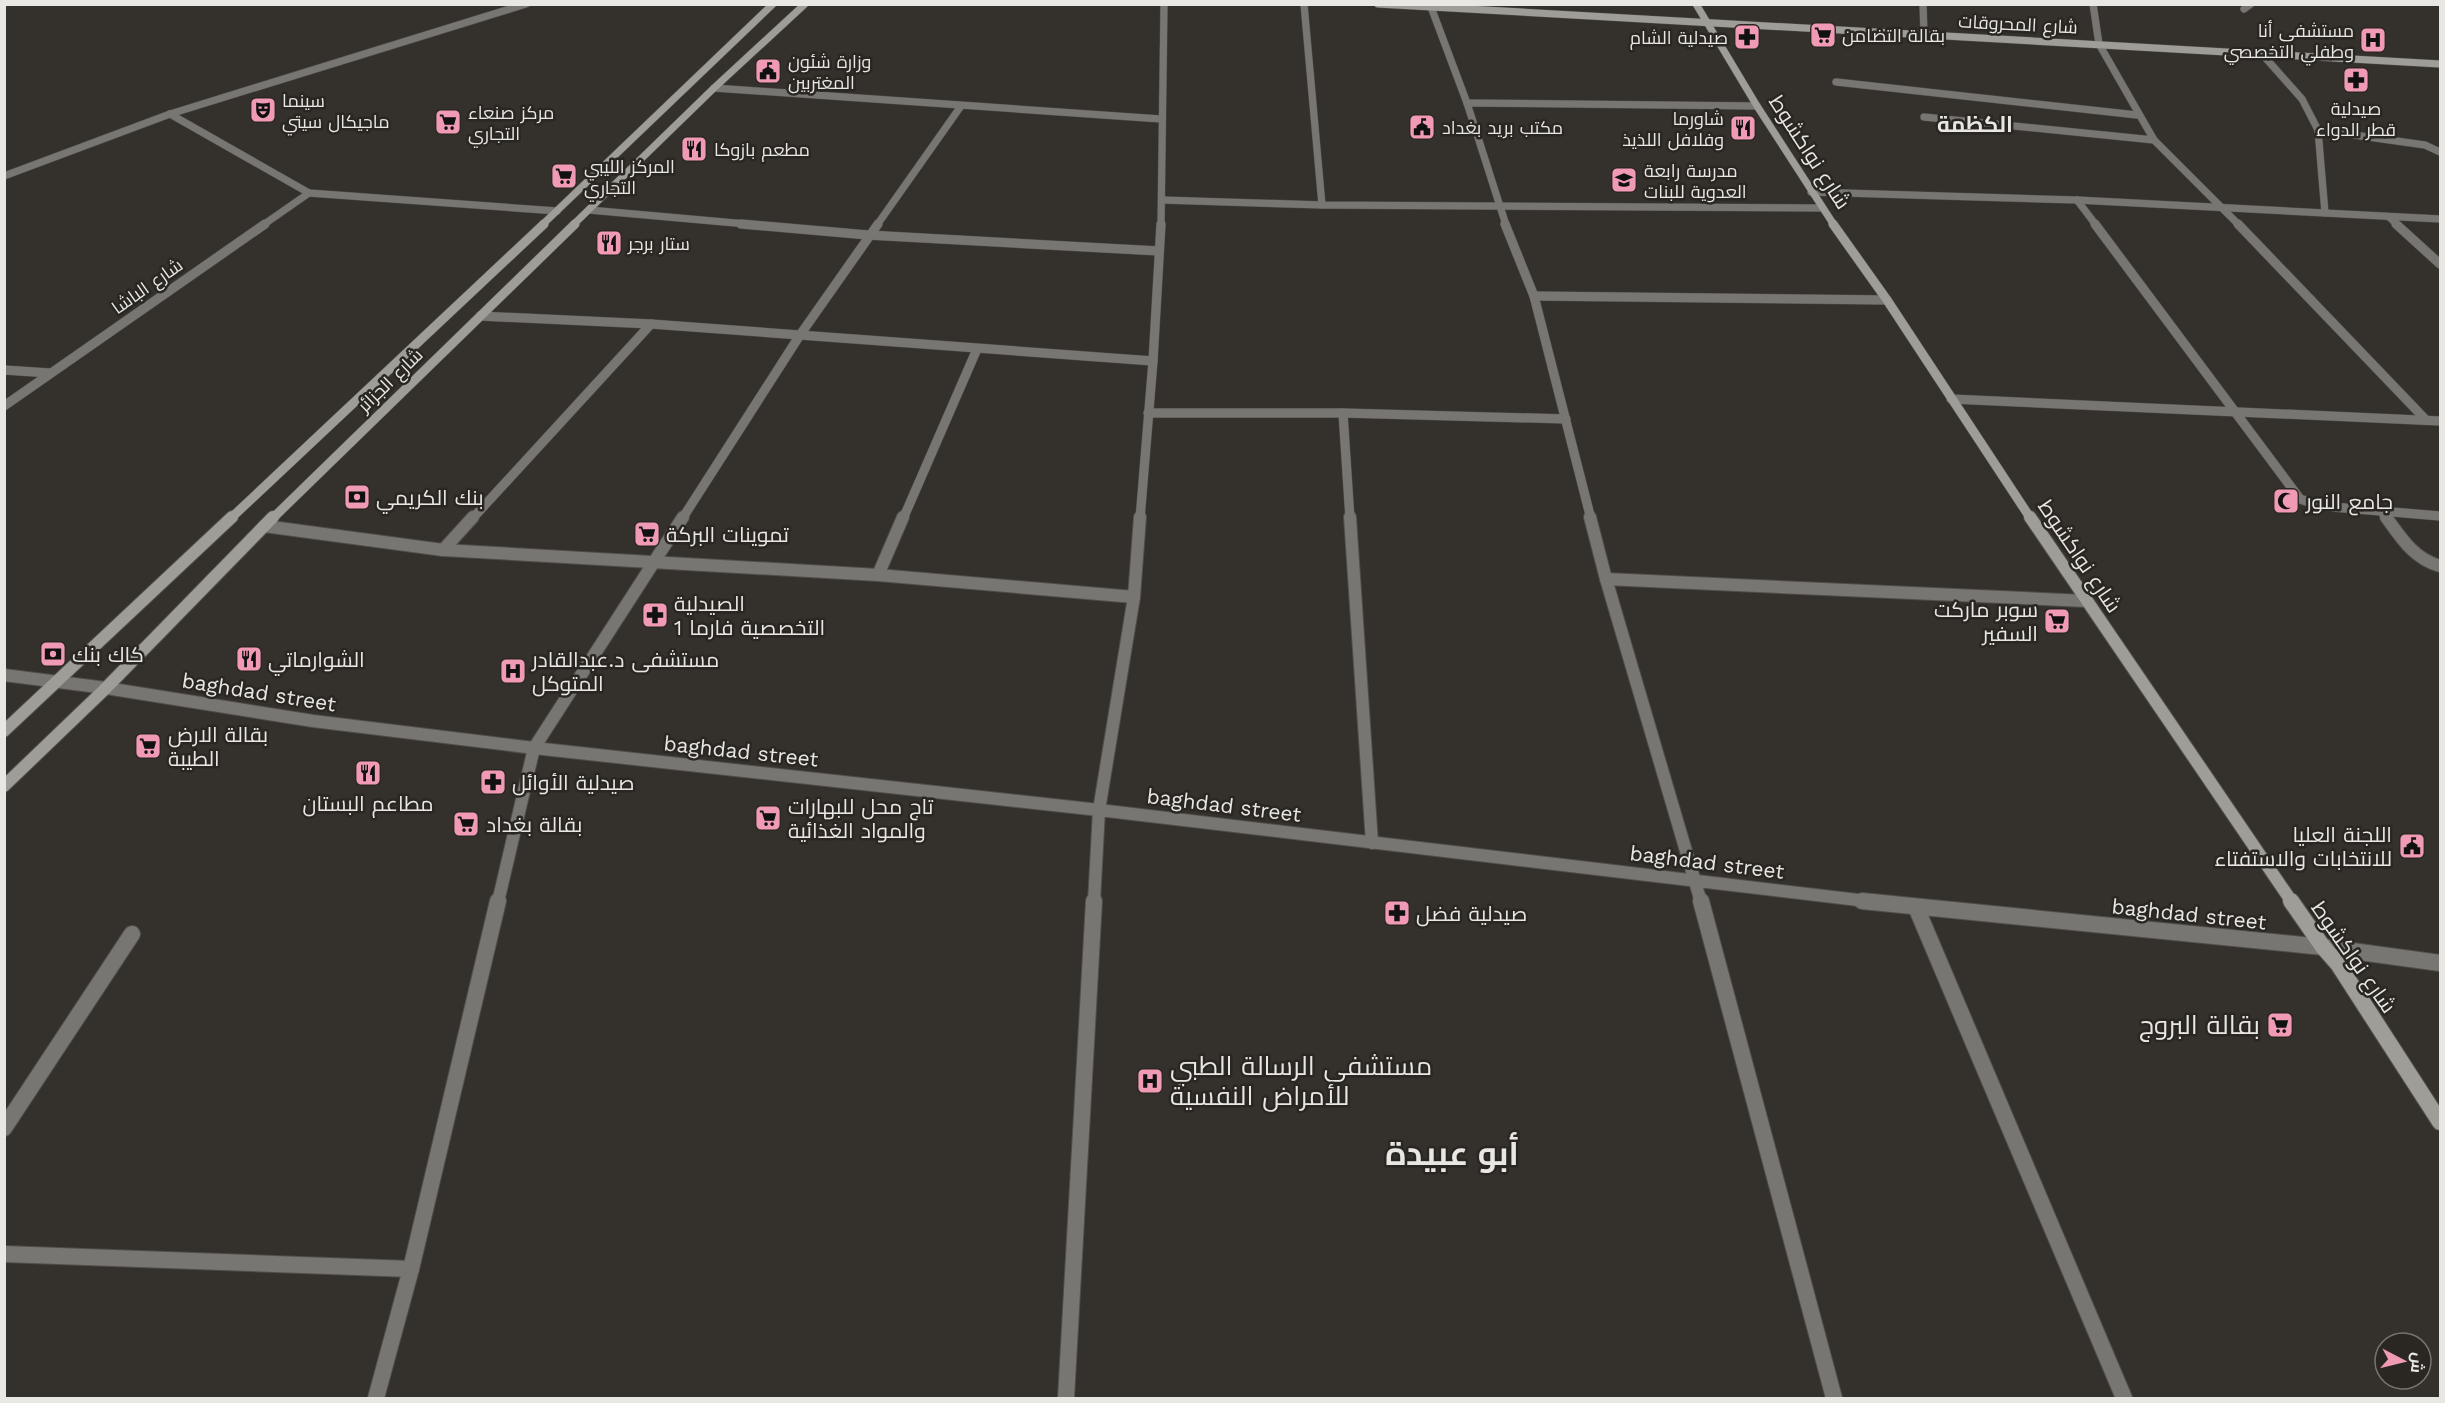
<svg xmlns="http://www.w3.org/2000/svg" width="2445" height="1403" viewBox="0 0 2445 1403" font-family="'Work Sans',Cairo,sans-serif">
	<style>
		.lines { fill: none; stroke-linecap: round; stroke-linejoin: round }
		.street-far3-casing { stroke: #514e49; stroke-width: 8 }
		.street-far2-casing { stroke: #514e49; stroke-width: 10 }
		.street-far1-casing { stroke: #514e49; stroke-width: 14 }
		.street-casing { stroke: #514e49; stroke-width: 18 }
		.secondary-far3-casing { stroke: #514e49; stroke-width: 8 }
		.secondary-far2-casing { stroke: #514e49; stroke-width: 10 }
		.secondary-far1-casing { stroke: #514e49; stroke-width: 14 }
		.secondary-casing { stroke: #514e49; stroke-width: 18 }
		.street-far3 { stroke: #787673; stroke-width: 7 }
		.street-far2 { stroke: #787673; stroke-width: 9 }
		.street-far1 { stroke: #787673; stroke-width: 12 }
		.street { stroke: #787673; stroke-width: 16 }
		.secondary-far3 { stroke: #9f9d98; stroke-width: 7 }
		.secondary-far2 { stroke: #9f9d98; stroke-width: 9 }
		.secondary-far1 { stroke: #9f9d98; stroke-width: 12 }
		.secondary { stroke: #9f9d98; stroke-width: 16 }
		.labels { text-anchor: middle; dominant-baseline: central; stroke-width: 5; stroke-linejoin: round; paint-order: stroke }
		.far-street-label { font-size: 18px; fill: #e9e7e4; stroke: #2a2722 }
		.far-poi-label { font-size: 18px; fill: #e9e7e4; stroke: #2a2722; text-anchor: start }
		.street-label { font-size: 21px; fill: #e9e7e4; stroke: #2a2722 }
		.poi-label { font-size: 21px; fill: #e9e7e4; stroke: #2a2722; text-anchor: start }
		.far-district-label { font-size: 22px; font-weight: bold; fill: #e9e7e4; stroke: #2a2722 }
		.near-poi-label { font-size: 26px; fill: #e9e7e4; stroke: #2a2722; text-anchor: end }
		.near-district-label { font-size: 33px; font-weight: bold; fill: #e9e7e4; stroke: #2a2722 }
	</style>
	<rect width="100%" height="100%" fill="#34312c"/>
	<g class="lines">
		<defs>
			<g id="street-far3">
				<path d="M1304,4L1322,205"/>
				<path d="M1923,4L1924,34"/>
				<path d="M2093,4L2099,44L2154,140L2239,225"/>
				<path d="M1431,7L1467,103L1506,225"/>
				<path d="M2244,9L2251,4"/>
				<path d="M2262,54L2302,99L2318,130L2325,213"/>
				<path d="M1836,82L2137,115"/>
				<path d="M714,88L1161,119"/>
				<path d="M1467,103L1757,106"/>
				<path d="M170,114L309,193L557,211"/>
				<path d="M1924,117L2154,140"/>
				<path d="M2318,130L2425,145L2440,152"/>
				<path d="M4,176L170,114L526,4"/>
				<path d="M1811,192L2077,200L2440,219"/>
				<path d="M1162,200L1322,205L1822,208"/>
				<path d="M2077,200L2096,225"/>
				<path d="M589,210L758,225"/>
				<path d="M2389,217L2398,225"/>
				<path d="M263,225L309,193"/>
				<path d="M877,225L961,106"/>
				<path d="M1161,225L1164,4"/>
			</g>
			<g id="street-far2">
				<path d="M741,224L868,235L1159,251"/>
				<path d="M1505,224L1534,296L1591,519"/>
				<path d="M2095,224L2300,499L2321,506L2440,516"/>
				<path d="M2238,224L2426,420"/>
				<path d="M2396,224L2440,264"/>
				<path d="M1534,296L1887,300"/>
				<path d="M480,316L651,324L1153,361"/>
				<path d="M4,370L50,373"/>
				<path d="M1951,399L2440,421"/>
				<path d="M4,406L265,224"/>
				<path d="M1148,413H1343L1566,419"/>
				<path d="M1343,413L1350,519"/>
				<path d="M2382,511L2387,519"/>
				<path d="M472,519L651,324"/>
				<path d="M682,519L800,335L878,224"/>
				<path d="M903,519L977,349"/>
				<path d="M1140,519L1153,361L1161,224"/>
			</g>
			<g id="street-far1">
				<path d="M1350,517L1372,843"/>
				<path d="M1590,517L1606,579L1701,902"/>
				<path d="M2386,517C2401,538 2414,559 2440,566"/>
				<path d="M264,526L443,550L878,575L1134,597"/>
				<path d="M443,550L473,517"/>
				<path d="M878,575L903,517"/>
				<path d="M1606,579L2086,601"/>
				<path d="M4,675L106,688L313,721L534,748L1099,810L1875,902"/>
				<path d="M498,902L534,748L683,517"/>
				<path d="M1094,902L1099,810L1134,597L1140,517"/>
			</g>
			<g id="street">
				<path d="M1701,901L1834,1398"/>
				<path d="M1862,901L2323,947L2440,963"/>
				<path d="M1916,907L2124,1398"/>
				<path d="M4,1128L132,934"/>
				<path d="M4,1254L411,1269"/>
				<path d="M376,1398L411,1269L498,901"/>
				<path d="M1066,1398L1094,901"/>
			</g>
			<g id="secondary-far3">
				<path d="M1378,4L2440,64"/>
				<path d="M1696,4L1757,106L1834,225"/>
				<path d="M542,225L773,4"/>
				<path d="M573,225L714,88L805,4"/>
			</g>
			<g id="secondary-far2">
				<path d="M1833,224L1887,300L2031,519"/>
				<path d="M230,519L544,224"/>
				<path d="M272,519L575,224"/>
			</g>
			<g id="secondary-far1">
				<path d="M2030,517L2292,902"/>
				<path d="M4,731L232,517"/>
				<path d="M4,786L104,690L273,517"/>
			</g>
			<path id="secondary" d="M2291,901L2323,947L2338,964L2440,1122"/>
		</defs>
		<use href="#street-far3" class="street-far3-casing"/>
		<use href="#street-far2" class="street-far2-casing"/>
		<use href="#street-far1" class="street-far1-casing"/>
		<use href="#street" class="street-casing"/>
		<use href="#secondary-far3" class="secondary-far3-casing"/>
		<use href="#secondary-far2" class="secondary-far2-casing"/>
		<use href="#secondary-far1" class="secondary-far1-casing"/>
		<use href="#secondary" class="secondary-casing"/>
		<use href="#street-far3" class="street-far3"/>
		<use href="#street-far2" class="street-far2"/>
		<use href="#street-far1" class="street-far1"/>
		<use href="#street" class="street"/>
		<use href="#secondary-far3" class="secondary-far3"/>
		<use href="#secondary-far2" class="secondary-far2"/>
		<use href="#secondary-far1" class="secondary-far1"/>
		<use href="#secondary" class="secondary"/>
	</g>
	<defs>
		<symbol id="supermarket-square" viewBox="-11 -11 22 22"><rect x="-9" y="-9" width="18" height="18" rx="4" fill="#f09ab5" stroke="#2a2722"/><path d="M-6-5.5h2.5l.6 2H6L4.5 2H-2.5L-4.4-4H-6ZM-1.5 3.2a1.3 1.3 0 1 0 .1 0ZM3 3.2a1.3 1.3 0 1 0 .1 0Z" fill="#111"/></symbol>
		<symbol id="pharmacy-square" viewBox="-11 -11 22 22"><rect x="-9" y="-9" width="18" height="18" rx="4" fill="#f09ab5" stroke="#2a2722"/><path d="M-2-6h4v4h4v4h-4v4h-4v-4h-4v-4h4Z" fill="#111"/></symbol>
		<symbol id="hospital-square" viewBox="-11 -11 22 22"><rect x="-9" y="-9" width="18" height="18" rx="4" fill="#f09ab5" stroke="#2a2722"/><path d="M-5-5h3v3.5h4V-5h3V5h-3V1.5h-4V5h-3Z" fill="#111"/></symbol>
		<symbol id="civic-square" viewBox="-11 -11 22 22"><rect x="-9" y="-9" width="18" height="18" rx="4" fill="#f09ab5" stroke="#2a2722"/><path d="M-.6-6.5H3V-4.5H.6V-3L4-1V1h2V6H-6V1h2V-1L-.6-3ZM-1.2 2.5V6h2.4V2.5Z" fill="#111"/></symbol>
		<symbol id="theatre-square" viewBox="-11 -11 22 22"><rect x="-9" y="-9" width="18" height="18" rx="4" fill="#f09ab5" stroke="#2a2722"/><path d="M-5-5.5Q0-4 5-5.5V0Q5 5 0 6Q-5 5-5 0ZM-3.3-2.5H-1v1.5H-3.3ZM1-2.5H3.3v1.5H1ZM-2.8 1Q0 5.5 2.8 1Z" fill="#111"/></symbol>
		<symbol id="restaurant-square" viewBox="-11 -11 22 22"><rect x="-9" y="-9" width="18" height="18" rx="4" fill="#f09ab5" stroke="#2a2722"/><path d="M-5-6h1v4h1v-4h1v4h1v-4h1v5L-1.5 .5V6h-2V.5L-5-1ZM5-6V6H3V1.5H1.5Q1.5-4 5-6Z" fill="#111"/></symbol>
		<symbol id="school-square" viewBox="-11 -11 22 22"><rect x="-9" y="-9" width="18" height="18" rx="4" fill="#f09ab5" stroke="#2a2722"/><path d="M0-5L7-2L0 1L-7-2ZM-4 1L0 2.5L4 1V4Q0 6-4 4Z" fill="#111"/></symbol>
		<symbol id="bank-square" viewBox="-11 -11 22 22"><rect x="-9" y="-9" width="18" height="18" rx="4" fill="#f09ab5" stroke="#2a2722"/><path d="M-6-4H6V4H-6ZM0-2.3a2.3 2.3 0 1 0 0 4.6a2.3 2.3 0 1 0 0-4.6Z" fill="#111"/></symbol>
		<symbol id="mosque-square" viewBox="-11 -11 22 22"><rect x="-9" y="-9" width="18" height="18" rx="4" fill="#f09ab5" stroke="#2a2722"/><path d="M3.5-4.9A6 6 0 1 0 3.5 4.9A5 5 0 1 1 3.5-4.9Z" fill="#111"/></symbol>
	</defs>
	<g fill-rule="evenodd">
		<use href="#supermarket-square" x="1808" y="20" width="30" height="30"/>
		<use href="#pharmacy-square" x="1732" y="22" width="30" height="30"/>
		<use href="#hospital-square" x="2358" y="25" width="30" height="30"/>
		<use href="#civic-square" x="753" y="56" width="30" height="30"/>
		<use href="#pharmacy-square" x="2341" y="65" width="30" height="30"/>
		<use href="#theatre-square" x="248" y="95" width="30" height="30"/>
		<use href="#supermarket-square" x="433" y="107" width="30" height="30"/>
		<use href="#civic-square" x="1407" y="112" width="30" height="30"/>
		<use href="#restaurant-square" x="1728" y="113" width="30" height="30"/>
		<use href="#restaurant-square" x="679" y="134" width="30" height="30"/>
		<use href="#supermarket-square" x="549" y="161" width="30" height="30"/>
		<use href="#school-square" x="1609" y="165" width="30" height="30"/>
		<use href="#restaurant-square" x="594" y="228" width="30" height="30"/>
		<use href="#bank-square" x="342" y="482" width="30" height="30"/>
		<use href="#mosque-square" x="2271" y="486" width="30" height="30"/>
		<use href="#supermarket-square" x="632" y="519" width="30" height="30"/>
		<use href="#pharmacy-square" x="640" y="600" width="30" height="30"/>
		<use href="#supermarket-square" x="2042" y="606" width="30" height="30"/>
		<use href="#bank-square" x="38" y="639" width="30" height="30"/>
		<use href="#restaurant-square" x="234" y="644" width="30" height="30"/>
		<use href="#hospital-square" x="498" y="656" width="30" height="30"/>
		<use href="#supermarket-square" x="133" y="731" width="30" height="30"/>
		<use href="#restaurant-square" x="353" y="758" width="30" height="30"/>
		<use href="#pharmacy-square" x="478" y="767" width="30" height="30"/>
		<use href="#supermarket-square" x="753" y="803" width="30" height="30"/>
		<use href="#supermarket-square" x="451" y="809" width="30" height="30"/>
		<use href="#civic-square" x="2397" y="831" width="30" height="30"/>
		<use href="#pharmacy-square" x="1382" y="898" width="30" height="30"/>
		<use href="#supermarket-square" x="2265" y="1010" width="30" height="30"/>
		<use href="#hospital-square" x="1135" y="1066" width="30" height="30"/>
	</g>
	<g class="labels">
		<g class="far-street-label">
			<text transform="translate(2018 24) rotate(3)">شارع المحروقات</text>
			<text transform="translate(147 286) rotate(-35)">شارع الباشا</text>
			<text transform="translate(390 380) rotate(-44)">شارع الجزائر</text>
		</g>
		<g class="far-poi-label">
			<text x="2354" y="30" text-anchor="end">مستشفى أنا<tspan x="2354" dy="21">وطفلي التخصصي</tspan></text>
			<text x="1842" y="35">بقالة التضامن</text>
			<text x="1728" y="37" text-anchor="end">صيدلية الشام</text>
			<text x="788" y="61">وزارة شئون<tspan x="788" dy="21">المغتربين</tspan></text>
			<text x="282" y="100">سينما<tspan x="282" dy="21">ماجيكال سيتي</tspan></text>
			<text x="2356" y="108" text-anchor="middle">صيدلية<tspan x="2356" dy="21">قطر الدواء</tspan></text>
			<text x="468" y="112">مركز صنعاء<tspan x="468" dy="21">التجاري</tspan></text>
			<text x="1724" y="118" text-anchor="end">شاورما<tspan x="1724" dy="21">وفلافل اللذيذ</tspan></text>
			<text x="1442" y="127">مكتب بريد بغداد</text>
			<text x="714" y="149">مطعم بازوكا</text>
			<text x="584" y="166">المركز الليبي<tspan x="584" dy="21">التجاري</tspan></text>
			<text x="1644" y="170">مدرسة رابعة<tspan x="1644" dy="21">العدوية للبنات</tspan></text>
			<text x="628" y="243">ستار برجر</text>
		</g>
		<g class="street-label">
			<text transform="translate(1810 152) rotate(57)">شارع نواكشوط</text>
			<text transform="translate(2080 556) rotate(56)">شارع نواكشوط</text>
			<text transform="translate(259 692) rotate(9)">baghdad street</text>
			<text transform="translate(741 751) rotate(6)">baghdad street</text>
			<text transform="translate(1224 805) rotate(7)">baghdad street</text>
			<text transform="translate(1707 862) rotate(7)">baghdad street</text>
			<text transform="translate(2189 914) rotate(6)">baghdad street</text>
			<text transform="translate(2354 957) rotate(55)">شارع نواكشوط</text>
		</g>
		<g class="poi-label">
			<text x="376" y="497">بنك الكريمي</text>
			<text x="2306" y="501">جامع النور</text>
			<text x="666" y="534">تموينات البركة</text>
			<text x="674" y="603">الصيدلية<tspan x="674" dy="24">التخصصية فارما 1</tspan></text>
			<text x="2038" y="609" text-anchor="end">سوبر ماركت<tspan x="2038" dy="24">السفير</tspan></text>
			<text x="72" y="654">كاك بنك</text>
			<text x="268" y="659">الشوارماتي</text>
			<text x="532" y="659">مستشفى د.عبدالقادر<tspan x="532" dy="24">المتوكل</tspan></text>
			<text x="168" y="734">بقالة الارض<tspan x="168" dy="24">الطيبة</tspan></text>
			<text x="512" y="782">صيدلية الأوائل</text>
			<text x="368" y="803" text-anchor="middle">مطاعم البستان</text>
			<text x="788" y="806">تاج محل للبهارات<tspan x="788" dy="24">والمواد الغذائية</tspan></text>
			<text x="486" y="824">بقالة بغداد</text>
			<text x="2392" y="834" text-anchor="end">اللجنة العليا<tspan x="2392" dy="24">للانتخابات والاستفتاء</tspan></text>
			<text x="1416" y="913">صيدلية فضل</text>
		</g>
		<g class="far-district-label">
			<text x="1975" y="124">الكظمة</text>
		</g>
		<g class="near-poi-label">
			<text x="2260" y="1025">بقالة البروج</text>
			<text x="1170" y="1066" text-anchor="start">مستشفى الرسالة الطبي<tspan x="1170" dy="30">للأمراض النفسية</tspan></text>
		</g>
		<g class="near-district-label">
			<text x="1452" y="1153">أبو عبيدة</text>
		</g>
	</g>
	<rect width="2445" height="1403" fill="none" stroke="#e9e7e4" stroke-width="12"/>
	<g transform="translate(2403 1361) rotate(97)"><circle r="28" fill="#2a2722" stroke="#767470" stroke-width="1.5"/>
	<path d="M0-4.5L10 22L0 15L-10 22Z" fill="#f09ab5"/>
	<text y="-9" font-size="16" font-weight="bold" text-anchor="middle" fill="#e9e7e4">ش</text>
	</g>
</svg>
